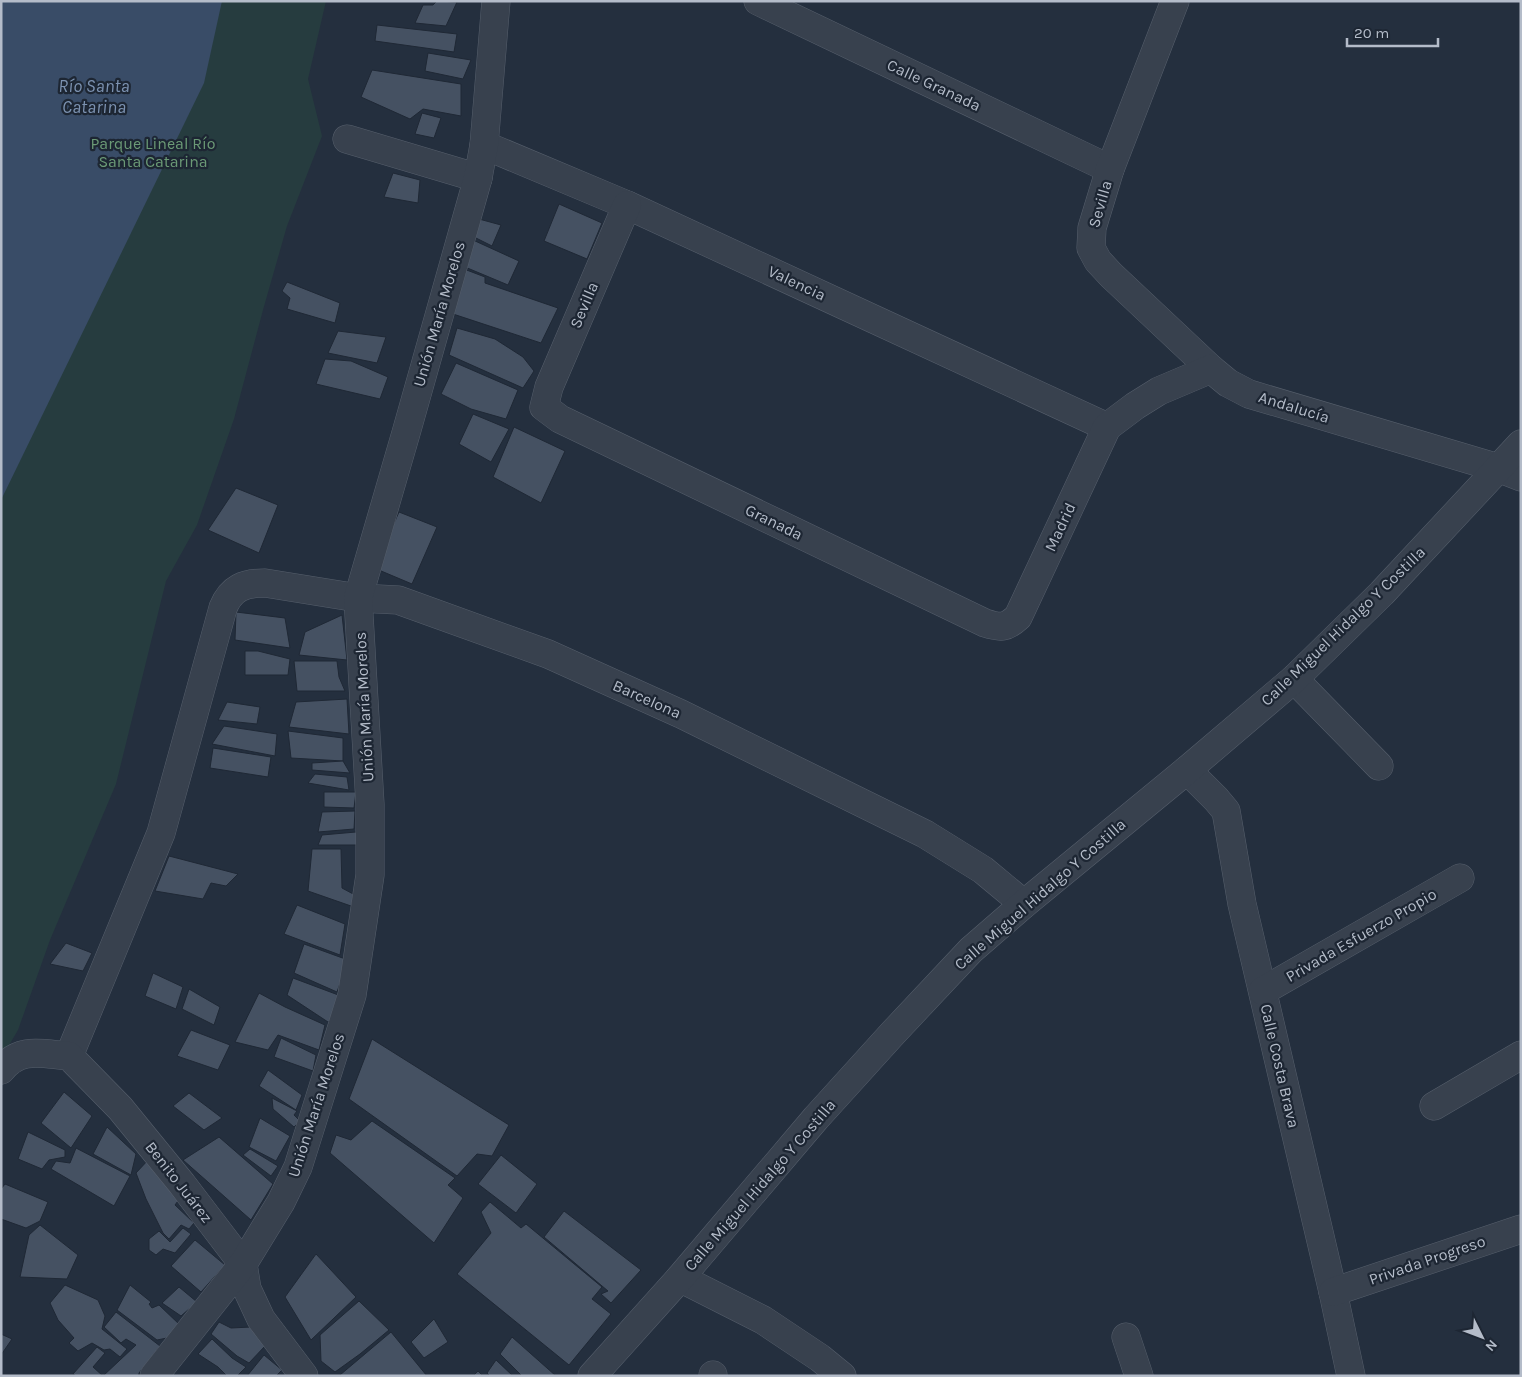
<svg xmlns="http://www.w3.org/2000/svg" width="1522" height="1377" viewBox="0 0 1522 1377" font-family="Karla,sans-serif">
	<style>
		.green { fill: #263c3f }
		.water { fill: #394c67 }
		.building { fill: #455162; stroke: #1f2835 }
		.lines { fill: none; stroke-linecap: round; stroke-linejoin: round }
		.minor-casing { stroke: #565f6c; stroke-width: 29 }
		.minor { stroke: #38414e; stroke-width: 28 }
		.labels { text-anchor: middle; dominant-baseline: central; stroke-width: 4.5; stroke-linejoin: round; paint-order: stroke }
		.street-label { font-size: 16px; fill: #b4bcc9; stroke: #1d2633 }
		.park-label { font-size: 16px; fill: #6b9a76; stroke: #1d2633 }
		.water-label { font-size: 18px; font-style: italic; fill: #7c92b1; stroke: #1d2633 }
	</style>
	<rect width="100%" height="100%" fill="#242f3e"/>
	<path class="green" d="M1,1H326L308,79L322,136L287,226L263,310L234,419L197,525L166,581L116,784L50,940L18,1030L1,1059Z"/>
	<path class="water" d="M1,1H222L204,83L1,500Z"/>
	<g class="building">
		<path d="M437,1L457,2L446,26L415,23L423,5H433Z"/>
		<path d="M377,25L457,34L454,52L375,41Z"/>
		<path d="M428,53L471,60L463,79L425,71Z"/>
		<path d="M372,70L461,84V116L423,109L410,119L361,97Z"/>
		<path d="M422,113L441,118L434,138L415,134Z"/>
		<path d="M393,173L420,180L418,203L384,197Z"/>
		<path d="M559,204L602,223L587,259L544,241Z"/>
		<path d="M479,219L501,225L492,246L470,235Z"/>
		<path d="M473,240L519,261L508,285L465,267Z"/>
		<path d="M464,269L485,277V283L558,308L541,343L453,314Z"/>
		<path d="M287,282L340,303L335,323L287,309L290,298L282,291Z"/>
		<path d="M457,328L495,339L523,357L534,371L523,388L449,355Z"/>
		<path d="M338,331L386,337L377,363L328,353Z"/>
		<path d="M325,359L351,361L388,377L380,399L316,384Z"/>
		<path d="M456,363L518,390L506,419L471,409L441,394Z"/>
		<path d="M473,414L509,429L491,462L459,444Z"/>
		<path d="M514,427L565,451L541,503L493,477Z"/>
		<path d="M236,488L278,505L259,553L208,530Z"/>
		<path d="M399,512L437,527L412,584L374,568Z"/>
		<path d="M236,612L285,618L290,648L235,640Z"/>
		<path d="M342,615L347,660L299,655L305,632Z"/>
		<path d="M245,651H258L290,659L288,675H245Z"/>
		<path d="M294,661H337L339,677L345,691H297Z"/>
		<path d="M347,699L349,734L289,727L296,702Z"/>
		<path d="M227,702L260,707L257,724L218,720Z"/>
		<path d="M224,726L277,734L275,756L212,744Z"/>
		<path d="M288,731L343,738V761L291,758Z"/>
		<path d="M213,748L271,757L268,777L210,768Z"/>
		<path d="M343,761L350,773L312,770V763Z"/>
		<path d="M315,774L347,777L349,790L308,783Z"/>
		<path d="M324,792H356L354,808L324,807Z"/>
		<path d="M355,811L354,829L318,832L322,812Z"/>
		<path d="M356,832L363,845H318L322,835Z"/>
		<path d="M312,849H341L342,888L355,895L351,906L308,891Z"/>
		<path d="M169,856L238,874L226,886L211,883L203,899L155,891Z"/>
		<path d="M297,905L345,924L340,955L284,934Z"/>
		<path d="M66,943L92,953L83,971L50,964Z"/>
		<path d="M304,944L348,960L337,992L294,973Z"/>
		<path d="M153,973L183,987L176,1009L145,996Z"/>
		<path d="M293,978L341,996L332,1020L328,1022L287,995Z"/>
		<path d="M189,989L220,1007L214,1025L182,1009Z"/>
		<path d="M259,993L285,1007L325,1025L319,1050L278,1035L268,1050L235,1042Z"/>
		<path d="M191,1030L230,1045L218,1070L177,1056Z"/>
		<path d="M281,1038L316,1055L313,1071L274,1057Z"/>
		<path d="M372,1039L509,1125L492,1156L477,1154L457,1176L349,1099Z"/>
		<path d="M268,1070L302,1095L296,1110L259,1086Z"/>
		<path d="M64,1092L92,1116L71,1148L41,1123Z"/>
		<path d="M189,1093L222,1118L204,1130L173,1106Z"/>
		<path d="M272,1098L297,1111L294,1115L300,1121L294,1127L273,1109Z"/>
		<path d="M260,1118L290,1136L276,1161L249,1147Z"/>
		<path d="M372,1121L455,1178L448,1185L463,1198L434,1243L330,1153L336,1135L351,1140Z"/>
		<path d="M107,1127L136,1154L131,1175L93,1154Z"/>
		<path d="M28,1132L65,1150V1157L49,1160L42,1169L18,1159Z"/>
		<path d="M219,1137L273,1184L251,1220L183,1160Z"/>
		<path d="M76,1148L130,1176L114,1206L51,1169L56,1161L70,1163Z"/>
		<path d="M250,1149L278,1166L271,1176L243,1155Z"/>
		<path d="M501,1155L537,1184L516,1213L478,1184Z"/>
		<path d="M149,1159L183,1194L175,1205L194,1223L189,1229L181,1225L169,1239L163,1233L146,1199L136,1173Z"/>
		<path d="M5,1184L48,1202L40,1221L26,1228L1,1219V1189Z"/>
		<path d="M490,1202L521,1228L526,1224L602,1287L592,1299L611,1314L569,1365L457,1274L491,1233L481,1212Z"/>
		<path d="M564,1211L641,1270L611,1303L601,1294L608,1291L544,1237Z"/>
		<path d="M40,1225L78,1255L67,1279L20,1277L29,1235Z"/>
		<path d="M183,1228L191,1234L175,1253L163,1249L156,1255L149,1250V1239L159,1231L170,1242Z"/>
		<path d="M195,1240L225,1265L201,1292L171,1266Z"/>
		<path d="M316,1254L356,1297L311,1340L285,1297Z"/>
		<path d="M65,1285L98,1300L105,1316L102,1329L127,1349L120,1357L110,1349L104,1350L92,1343L78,1351L69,1343L74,1338L58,1320L50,1303Z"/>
		<path d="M130,1285L151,1302L149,1304L152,1308L159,1305L180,1325L172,1337L157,1340L117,1310Z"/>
		<path d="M179,1287L197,1302L181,1316L162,1303Z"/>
		<path d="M359,1301L389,1330L360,1354L335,1372L321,1361L320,1335Z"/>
		<path d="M116,1312L160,1346L139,1373V1376H103L136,1345L126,1339L121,1343L104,1327Z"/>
		<path d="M434,1319L448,1342L424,1358L411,1342Z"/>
		<path d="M219,1322L231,1328L251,1327L265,1346L249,1363L237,1356L211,1334Z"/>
		<path d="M391,1332L427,1376H341L340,1375Z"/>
		<path d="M1,1334L12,1339L1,1355Z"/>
		<path d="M512,1337L556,1376H522L500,1354Z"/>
		<path d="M212,1339L232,1358L246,1367L237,1376H227L218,1367L198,1354Z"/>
		<path d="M97,1347L105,1353L93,1367L103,1376H76L73,1374Z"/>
		<path d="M264,1355L282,1370L276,1376H247Z"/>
		<path d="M496,1360L513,1376H490L487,1373Z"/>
		<path d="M478,1371L483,1376H473Z"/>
	</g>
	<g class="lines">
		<defs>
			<g id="minor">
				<path d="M758,1L1110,169"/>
				<path d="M1175,1L1110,169L1092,228L1091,248L1098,261L1111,275L1211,369"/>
				<path d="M347,139L478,178"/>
				<path d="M484,145L627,205L1107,427"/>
				<path d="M627,205L549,387L544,407L560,419L985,623C1001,628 1006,628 1018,617L1107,427L1135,406L1159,391L1211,369L1228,383L1249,394L1498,468L1521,477"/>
				<path d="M1294,679L1379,766"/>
				<path d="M1187,770L1216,799L1226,811L1242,904L1333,1292L1351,1376"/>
				<path d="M1263,991L1460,878"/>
				<path d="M69,1056L161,833L223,608C231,588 244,583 265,583L358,598L398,600L548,654L681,714L925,834L983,870L1024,904"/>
				<path d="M1,1070C20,1046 42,1054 69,1056L120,1108L182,1184L243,1264L247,1289L261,1319L304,1376"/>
				<path d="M1434,1106L1521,1055"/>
				<path d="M680,1278L763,1320L820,1358L842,1376"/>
				<path d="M1333,1292L1521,1229"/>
				<path d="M1126,1337L1139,1376"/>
				<path d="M713,1375V1376"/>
				<path d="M154,1376L243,1264L281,1202L298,1167L352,995L370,875V804L358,598L406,433L478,178L484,145L496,1"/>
				<path d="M592,1376L680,1278L816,1118L893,1033L971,950L1024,904L1187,770L1294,679L1382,593L1521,444"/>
			</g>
		</defs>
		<use href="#minor" class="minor-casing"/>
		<use href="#minor" class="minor"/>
	</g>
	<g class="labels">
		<g class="street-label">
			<text transform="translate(934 85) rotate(25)">Calle Granada</text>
			<text transform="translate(1100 204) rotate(-74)">Sevilla</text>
			<text transform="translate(797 283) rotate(25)">Valencia</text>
			<text transform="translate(584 305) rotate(-67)">Sevilla</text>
			<text transform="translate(439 314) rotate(-74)">Unión María Morelos</text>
			<text transform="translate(1294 407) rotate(17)">Andalucía</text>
			<text transform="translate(774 522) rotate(26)">Granada</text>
			<text transform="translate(1060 527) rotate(-65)">Madrid</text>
			<text transform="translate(1343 626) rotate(-44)">Calle Miguel Hidalgo Y Costilla</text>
			<text transform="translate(647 699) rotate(24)">Barcelona</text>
			<text transform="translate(364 707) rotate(-93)">Unión María Morelos</text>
			<text transform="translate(1040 894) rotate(-41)">Calle Miguel Hidalgo Y Costilla</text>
			<text transform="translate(1361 935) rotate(-30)">Privada Esfuerzo Propio</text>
			<text transform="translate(1280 1066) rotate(77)">Calle Costa Brava</text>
			<text transform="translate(316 1105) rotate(-72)">Unión María Morelos</text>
			<text transform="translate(179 1182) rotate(52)">Benito Juárez</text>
			<text transform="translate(760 1185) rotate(-49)">Calle Miguel Hidalgo Y Costilla</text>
			<text transform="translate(1427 1260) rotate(-19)">Privada Progreso</text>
		</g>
		<g class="park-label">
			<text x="153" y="143">Parque Lineal Río<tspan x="153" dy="18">Santa Catarina</tspan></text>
		</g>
		<g class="water-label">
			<text x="94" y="86">Río Santa<tspan x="94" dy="21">Catarina</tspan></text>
		</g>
	</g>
	<rect width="1522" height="1377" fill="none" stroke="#b4bcc9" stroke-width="5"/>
	<g transform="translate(1482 1337) rotate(132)" stroke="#1d2633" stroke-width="4" paint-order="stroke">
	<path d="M0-4L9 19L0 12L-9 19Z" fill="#b4bcc9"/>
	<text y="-8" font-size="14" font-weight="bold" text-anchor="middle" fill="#b4bcc9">N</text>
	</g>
	<path d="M1347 38v8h91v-8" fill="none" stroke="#b4bcc9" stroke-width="2.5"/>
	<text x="1354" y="38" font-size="15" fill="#b4bcc9" stroke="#1d2633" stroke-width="4" paint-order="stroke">20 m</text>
</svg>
